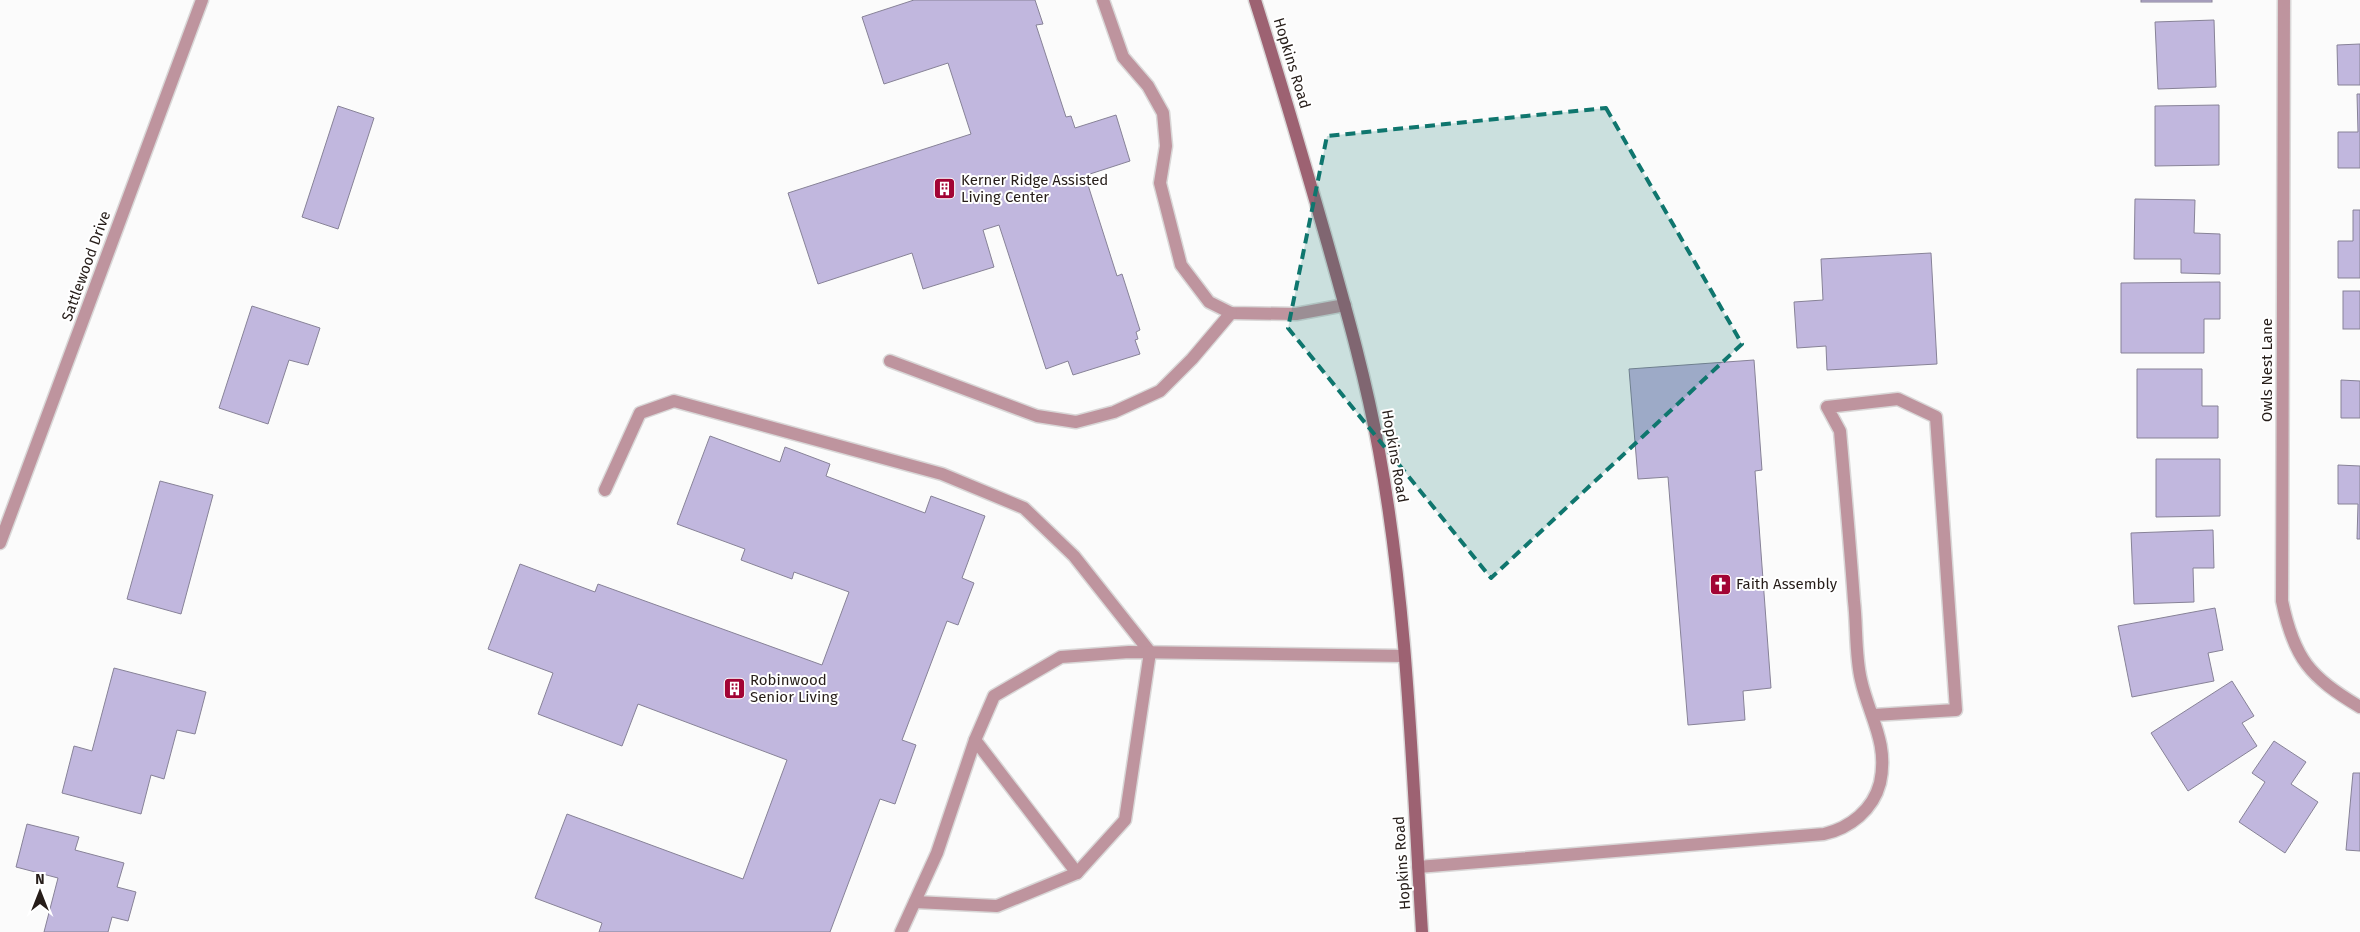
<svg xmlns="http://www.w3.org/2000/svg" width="2360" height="932" viewBox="0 0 2360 932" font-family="'Fira Sans',sans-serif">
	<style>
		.building { fill: #c1b7de; stroke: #878297 }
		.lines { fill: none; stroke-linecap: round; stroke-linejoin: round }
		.service-casing { stroke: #d9d7d7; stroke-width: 15 }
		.minor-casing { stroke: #d9d7d7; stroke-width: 15 }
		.secondary-casing { stroke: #d9d7d7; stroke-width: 15 }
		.service { stroke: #be949e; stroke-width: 12 }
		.minor { stroke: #be949e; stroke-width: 12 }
		.secondary { stroke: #9d6272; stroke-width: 12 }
		.marked { fill: #0f766e; fill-opacity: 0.2; stroke: #0f766e; stroke-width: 4; stroke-dasharray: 10 6; stroke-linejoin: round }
		.labels { text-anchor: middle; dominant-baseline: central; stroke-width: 4; stroke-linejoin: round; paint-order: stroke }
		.street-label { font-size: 15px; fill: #261d19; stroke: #fff }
		.poi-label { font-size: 15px; fill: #261d19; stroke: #fff; text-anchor: start }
	</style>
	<rect width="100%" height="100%" fill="#fbfbfb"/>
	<g class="building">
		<path d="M914,0H1035L1043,24L1036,25L1066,117L1071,116L1075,128L1116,115L1130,161L1090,174L1093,184L1088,185L1117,276L1122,274L1140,330L1136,332L1138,339L1135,340L1140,354L1073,375L1068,361L1046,369L999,225L983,230L994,267L923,289L912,253L818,284L788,193L971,134L948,63L884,84L862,17Z"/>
		<rect x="2141" y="0" width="71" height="2"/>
		<path d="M2214,20L2216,87L2158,89L2155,22Z"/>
		<path d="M2360,44V85H2338L2337,45Z"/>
		<path d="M2357,94H2360V168H2338V132H2358Z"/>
		<path d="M2219,105V165L2155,166V106Z"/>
		<path d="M338,106L374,118L338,229L302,217Z"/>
		<path d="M2135,199L2195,200L2194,233L2220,234V274L2181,273V259H2134Z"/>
		<path d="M2353,210H2360V278H2338V241H2353Z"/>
		<path d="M1931,253L1937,364L1827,370L1826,346L1797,348L1794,302L1823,300L1821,259Z"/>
		<path d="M2220,282V319H2204V353H2121V283Z"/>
		<rect x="2343" y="291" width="17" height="38"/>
		<path d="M252,306L320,328L308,365L289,360L268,424L219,408Z"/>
		<path d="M1754,360L1762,470L1755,471L1771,688L1743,691L1745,720L1688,725L1668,477L1638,479L1629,369Z"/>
		<path d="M2137,369H2202V406H2218V438H2137Z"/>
		<path d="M2341,380L2360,381V418H2341Z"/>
		<path d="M710,436L780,462L785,447L830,464L826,476L925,513L931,496L985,516L962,578L974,583L958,625L947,621L902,740L916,745L895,804L880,799L830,932H599L602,923L535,898L567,814L743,879L787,760L638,704L622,746L538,714L553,673L488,649L520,564L595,592L598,584L822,665L849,592L794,572L792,579L741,560L745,549L677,524Z"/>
		<path d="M2156,459H2220V516L2156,517Z"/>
		<path d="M2338,465L2360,466V539H2357L2358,504H2338Z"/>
		<path d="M160,481L213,495L181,614L127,599Z"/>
		<path d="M2213,530L2214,568H2193L2194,602L2134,604L2131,533Z"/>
		<path d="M2215,608L2223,650L2208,653L2214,681L2132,697L2118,626Z"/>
		<path d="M114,668L206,692L195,734L177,730L164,779L151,775L141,814L62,793L74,746L92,751Z"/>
		<path d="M2232,681L2254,716L2242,723L2257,746L2188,791L2151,733Z"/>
		<path d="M2274,741L2306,762L2291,784L2318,802L2285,853L2239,822L2265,782L2252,773Z"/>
		<path d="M2353,773H2360V851L2346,850Z"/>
		<path d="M27,824L79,837L75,850L124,863L117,887L136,892L128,921L112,917L108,932H44L58,878L16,867Z"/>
	</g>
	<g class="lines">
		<defs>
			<g id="service">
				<path d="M1103,0L1123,57L1148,86L1163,113L1166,146L1160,183L1181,265L1209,302L1231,313L1296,314L1345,305"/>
				<path d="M890,361L1037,416L1076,422L1114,412L1160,391L1192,359L1231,313"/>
				<path d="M605,490L640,413L674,401L942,474L1024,508L1074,556L1150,652L1125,820L1077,873L997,906L915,902"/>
				<path d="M975,740L1077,873"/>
				<path d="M1418,867L1824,834C1850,828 1873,810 1880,783C1889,743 1869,716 1861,680C1855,655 1857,626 1854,601C1850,544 1845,488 1840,431L1827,407L1898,399L1936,417L1956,710L1874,715"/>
				<path d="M901,932L937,853L975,740L994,696L1061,657L1129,652L1404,656"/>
			</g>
			<g id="minor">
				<path d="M2284,0L2282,601C2294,659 2310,677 2360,707"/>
				<path d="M0,543L202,0"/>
			</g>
			<path id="secondary" d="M1255,0C1280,79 1303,158 1326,238C1346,309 1366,379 1379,451C1408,610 1412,772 1422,932"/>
		</defs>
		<use href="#service" class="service-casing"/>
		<use href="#minor" class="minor-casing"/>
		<use href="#secondary" class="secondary-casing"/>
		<use href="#service" class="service"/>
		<use href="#minor" class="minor"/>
		<use href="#secondary" class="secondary"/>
	</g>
	<path class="marked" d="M1606,108L1742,344L1491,578L1288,328L1327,136Z"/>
	<defs>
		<symbol id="building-square" viewBox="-11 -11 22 22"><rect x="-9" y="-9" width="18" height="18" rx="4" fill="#a20434" stroke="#fff"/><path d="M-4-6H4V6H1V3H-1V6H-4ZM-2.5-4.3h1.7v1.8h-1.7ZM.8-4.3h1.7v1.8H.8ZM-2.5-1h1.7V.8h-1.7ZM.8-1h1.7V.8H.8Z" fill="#fff"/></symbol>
		<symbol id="church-square" viewBox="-11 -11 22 22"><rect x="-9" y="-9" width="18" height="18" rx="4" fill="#a20434" stroke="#fff"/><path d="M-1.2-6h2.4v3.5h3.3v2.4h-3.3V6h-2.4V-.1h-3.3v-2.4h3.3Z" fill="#fff"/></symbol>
	</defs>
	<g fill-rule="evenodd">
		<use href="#building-square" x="932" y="176" width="25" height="25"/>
		<use href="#church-square" x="1708" y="572" width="25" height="25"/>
		<use href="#building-square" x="722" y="676" width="25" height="25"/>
	</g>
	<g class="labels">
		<g class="street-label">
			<text transform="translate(1292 63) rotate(73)">Hopkins Road</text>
			<text transform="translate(86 266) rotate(-70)">Sattlewood Drive</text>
			<text transform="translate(2267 370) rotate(-90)">Owls Nest Lane</text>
			<text transform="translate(1395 456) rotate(80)">Hopkins Road</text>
			<text transform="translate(1402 863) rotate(-94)">Hopkins Road</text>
		</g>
		<g class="poi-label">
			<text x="961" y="180">Kerner Ridge Assisted<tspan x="961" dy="17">Living Center</tspan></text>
			<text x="1736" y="584">Faith Assembly</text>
			<text x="750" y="680">Robinwood<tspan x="750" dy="17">Senior Living</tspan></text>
		</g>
	</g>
	<g transform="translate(40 892)" stroke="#ffffff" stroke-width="4" paint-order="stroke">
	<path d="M0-4L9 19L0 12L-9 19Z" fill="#261d19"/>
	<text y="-8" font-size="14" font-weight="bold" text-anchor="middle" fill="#261d19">N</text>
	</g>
</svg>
